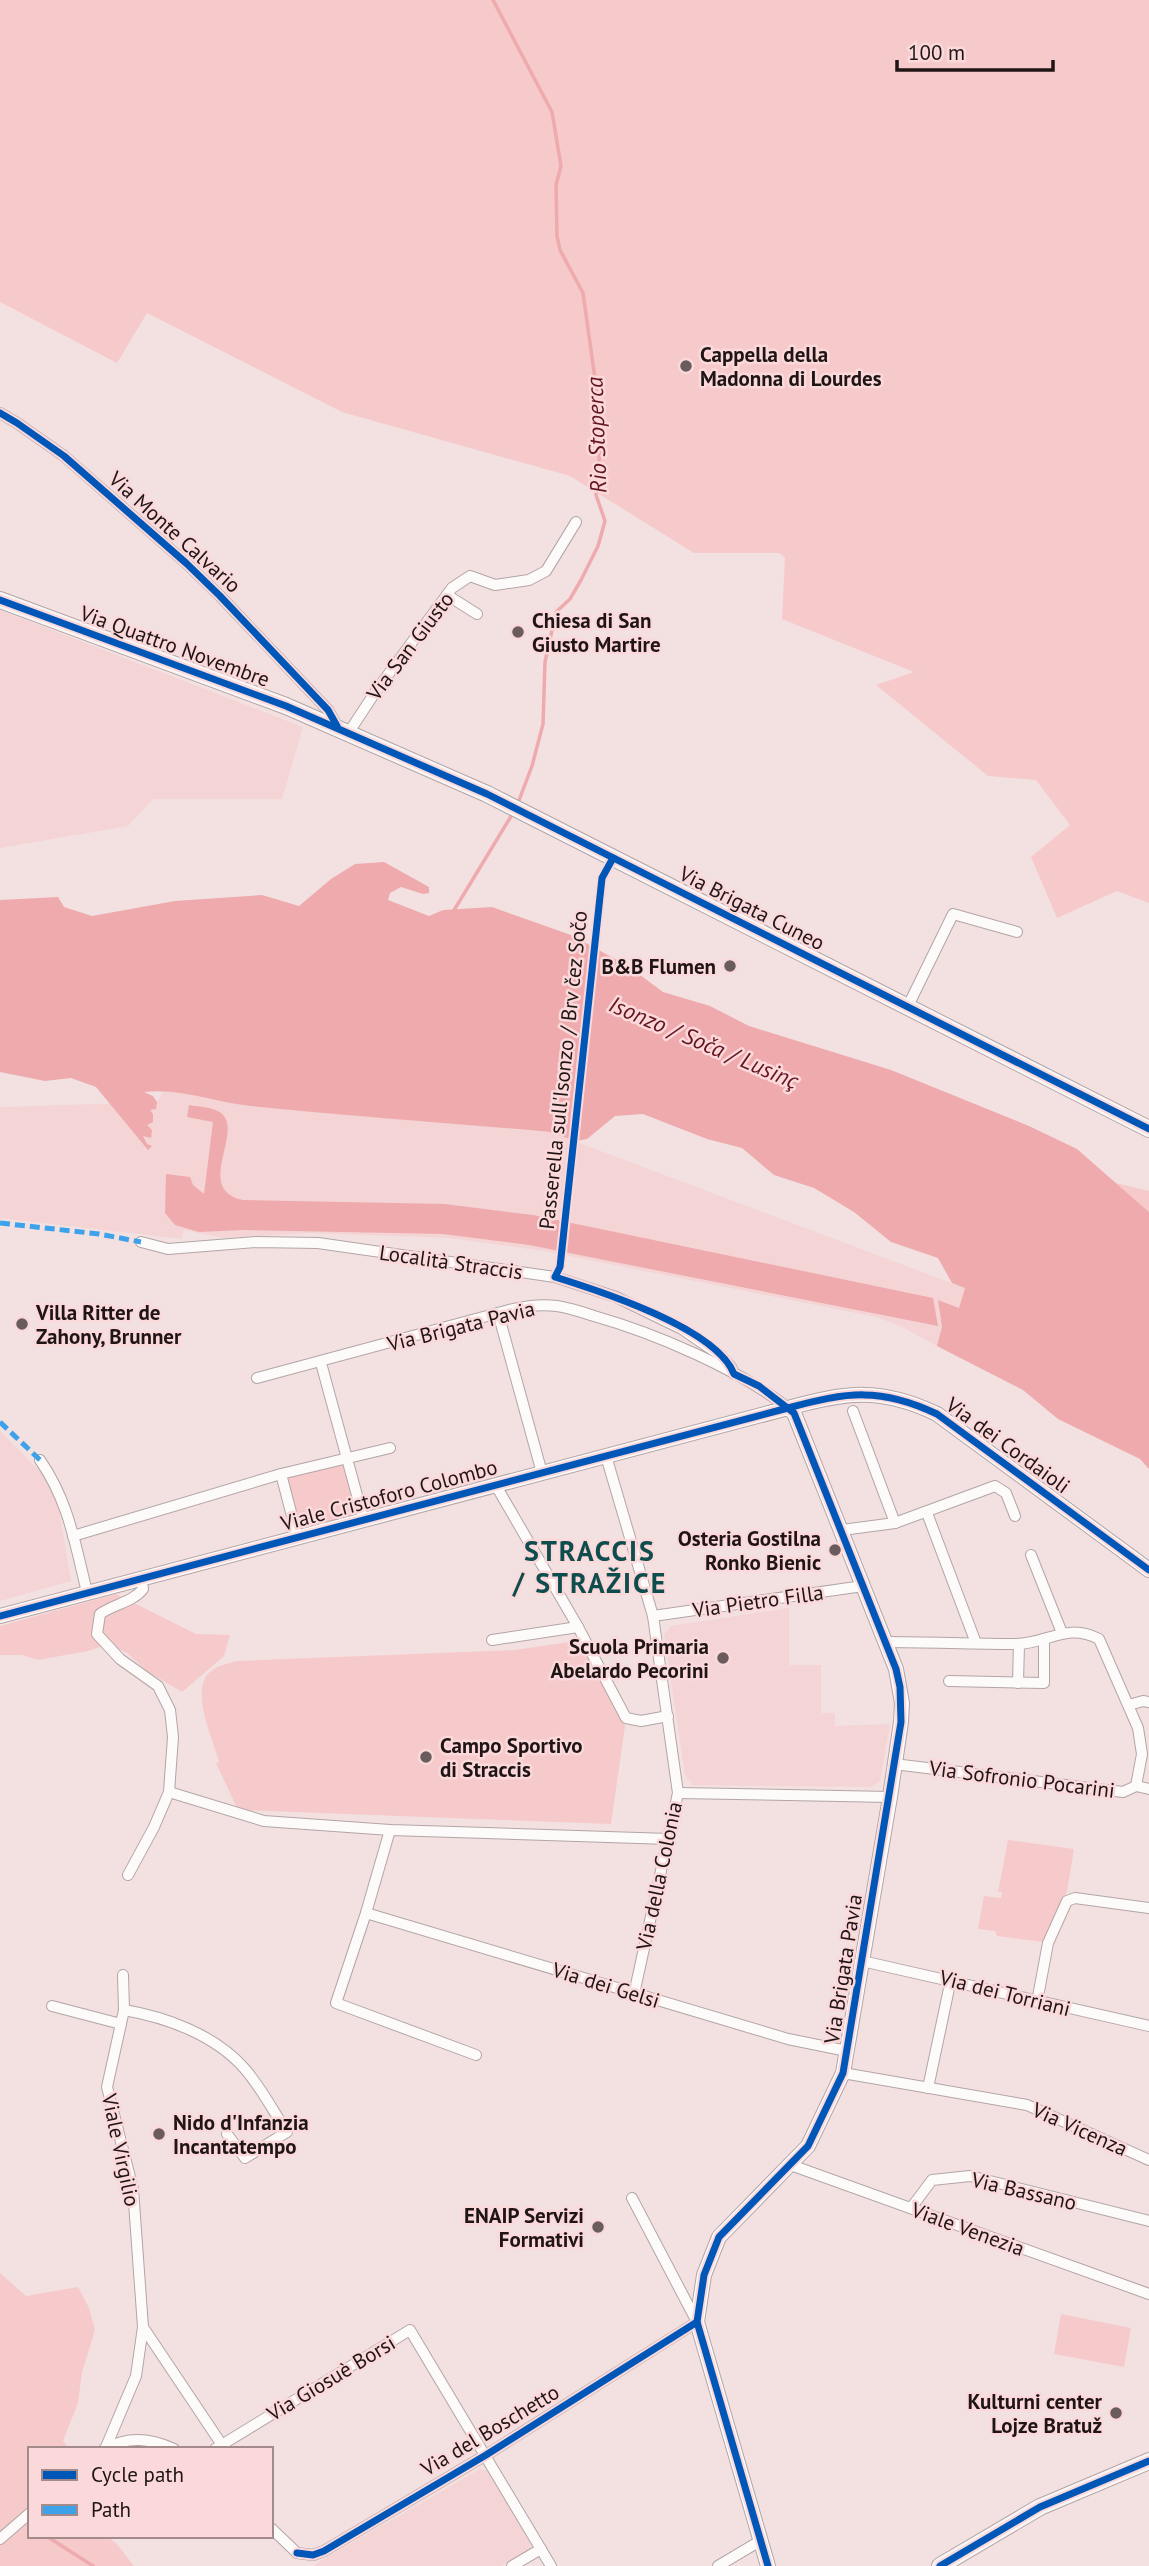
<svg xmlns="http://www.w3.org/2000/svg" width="1149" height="2566" viewBox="0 0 1149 2566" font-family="'PT Sans',sans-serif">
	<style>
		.built { fill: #f4d4d5 }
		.green { fill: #f6c9cb }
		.water { fill: #eeaaad }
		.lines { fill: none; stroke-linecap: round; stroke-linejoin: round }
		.stream { stroke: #eeaaad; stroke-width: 3.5 }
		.minor-casing { stroke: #b3a5a6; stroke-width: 12 }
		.tertiary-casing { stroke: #b3a5a6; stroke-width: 16 }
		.secondary-casing { stroke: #b3a5a6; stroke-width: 18 }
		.minor { stroke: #fdfafa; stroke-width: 10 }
		.tertiary { stroke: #fdfafa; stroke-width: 14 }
		.secondary { stroke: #faf5f5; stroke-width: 16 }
		.quiet { stroke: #3da2ea; stroke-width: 5; stroke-dasharray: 10 5; stroke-linecap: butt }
		.cycleway-casing { stroke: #fbd9da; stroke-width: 11 }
		.cycleway { stroke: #0057b8; stroke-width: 7 }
		.poi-dot { fill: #6a5c5c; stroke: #fbd9da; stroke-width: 2.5 }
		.labels { text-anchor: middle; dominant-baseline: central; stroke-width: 5; stroke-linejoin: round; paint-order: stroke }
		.poi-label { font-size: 21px; font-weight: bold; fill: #201515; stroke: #fbd9da; text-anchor: start }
		.street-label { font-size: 21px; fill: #201515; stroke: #fbd9da }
		.water-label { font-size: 23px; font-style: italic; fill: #641522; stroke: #fbd9da }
		.district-label { font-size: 28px; font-weight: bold; letter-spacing: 2px; fill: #0e4d4e; stroke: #fbd9da }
	</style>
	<rect width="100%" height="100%" fill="#f3e1e1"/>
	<g class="built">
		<path d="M0,610L303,727L282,799H153L128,826L0,848Z"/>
		<path d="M163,1091L195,1094L246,1106L550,1132L965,1288L959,1308L938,1300L942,1327L937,1346L900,1326L876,1317L544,1251L449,1238L309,1233L223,1238L184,1230L182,1239L0,1218V1107L157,1102Z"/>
		<path d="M0,1431L55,1487L71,1581L0,1601Z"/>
		<path d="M789,1608V1665H821V1713H835V1726L890,1724L880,1781L871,1787L693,1785L685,1775L664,1635L671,1626Z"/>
		<path d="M480,2469L488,2471L531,2545L530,2550L502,2566H312Z"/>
	</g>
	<g class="green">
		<path d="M0,0H1149V903L1117,891L1057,918L1031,857L1070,825L1036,780L988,776L876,685L914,672L782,619L785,558L779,553H694L570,476L342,412L147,313L117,363L0,302Z"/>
		<path d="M1116,1183L1149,1191V1212Z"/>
		<path d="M348,1458L364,1521L298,1539L281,1474Z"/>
		<path d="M116,1594L196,1634L230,1635L224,1656L182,1692L147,1671L127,1653L108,1644L88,1651L38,1660L22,1655H0V1626Z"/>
		<path d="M582,1640L625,1726L611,1824L238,1810L216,1763L219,1762C213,1739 192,1696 207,1675C214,1666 226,1664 237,1661L515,1650Z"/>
		<path d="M1008,1840L1074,1849L1067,1891L1044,1942L997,1936L995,1931L978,1929L984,1896L1001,1898L1002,1892H998Z"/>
		<path d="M0,2273L26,2296L78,2287L89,2308L95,2330L82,2372L78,2403L63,2441L69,2449H30V2536H106L116,2543L134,2566H0Z"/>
		<path d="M1061,2314L1131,2328L1124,2367L1054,2354Z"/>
	</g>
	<g class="water">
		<path d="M384,862L429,887V893L423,894L401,887L390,893L388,900L429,916L443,910L492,907L571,935L628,966L663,992L710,1006L749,1026L891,1070L1029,1126L1077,1149L1149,1212V1469L1140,1459L1058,1419L1023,1390L937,1346L942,1327L938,1300L959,1308L965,1288L952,1283L938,1258L891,1242L854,1212L814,1188L774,1175L742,1148L707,1139L643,1114L615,1116L587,1139L576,1141L550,1132C450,1123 350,1116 250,1106C214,1102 181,1088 144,1092L153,1096L157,1102L156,1109L150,1110L153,1114V1122L147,1125L152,1130L151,1138L143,1136L147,1144L152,1146L148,1150L96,1087L71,1078L45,1081L0,1072V900L58,897L64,907L92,916L175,901L262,895L299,906L331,879L355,864Z"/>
		<path d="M189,1105C199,1107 213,1107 221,1113C245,1132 193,1189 243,1200L445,1204L533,1215L933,1298L938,1326L529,1245L443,1234L242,1230L199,1232L175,1225L165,1213L166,1174L190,1177L193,1185L204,1194L213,1122L187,1117Z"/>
	</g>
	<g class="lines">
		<g class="stream">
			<path d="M493,0L552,112L561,166L556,185L557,236L560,250L583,293L597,393L600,449L596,495L605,521L598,546L581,580L570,599L556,612L545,662L543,724L532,766L518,803"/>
			<path d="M453,912L513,813"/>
			<path d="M48,2537L93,2566"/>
		</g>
		<defs>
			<g id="minor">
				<path d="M0,413L17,423L64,456L186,563L220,596L328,710L337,726"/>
				<path d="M447,595L477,614"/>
				<path d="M349,732L376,691L452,588L470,576L495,585L529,580L546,571L576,522"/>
				<path d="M908,1006L953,914L1017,932"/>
				<path d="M141,1242L168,1249L256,1242L318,1243L555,1277L616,1297L682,1329L720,1355L731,1367L734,1374"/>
				<path d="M498,1313L542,1473"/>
				<path d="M321,1363L364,1521"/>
				<path d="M257,1378L509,1310C525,1306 541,1304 557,1306C570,1308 582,1312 594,1316C654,1333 739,1369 788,1408"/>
				<path d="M853,1411L895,1523"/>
				<path d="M606,1456L653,1616L678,1793L634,1994"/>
				<path d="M40,1460C69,1502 75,1544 87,1592"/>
				<path d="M281,1474L298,1539"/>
				<path d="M495,1484L578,1627L626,1718L641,1721L668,1716"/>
				<path d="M927,1513L976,1643"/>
				<path d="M842,1530L895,1523L995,1486L1006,1493L1015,1516"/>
				<path d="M73,1536L281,1474L390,1448"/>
				<path d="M1031,1555L1062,1633"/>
				<path d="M653,1616L863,1586"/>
				<path d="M492,1640L578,1627"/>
				<path d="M885,1642C928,1642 972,1644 1015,1644C1048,1644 1066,1622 1099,1639L1138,1728L1142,1754L1136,1786"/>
				<path d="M949,1681L1044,1683V1639"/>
				<path d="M1018,1683L1019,1644"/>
				<path d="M1129,1705L1143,1701L1149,1702"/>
				<path d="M894,1764L1123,1792L1136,1786L1149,1789"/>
				<path d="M169,1792L264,1821L390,1830L669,1839"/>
				<path d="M678,1793L890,1797"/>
				<path d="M390,1830L366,1913L336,2003L476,2055"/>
				<path d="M128,1875L154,1827L169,1792L173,1737L170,1710L158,1686L120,1659L97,1634L100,1614C114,1604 133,1602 143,1589L141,1577"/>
				<path d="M366,1913L788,2039L847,2051"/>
				<path d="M862,1961L1149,2026"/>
				<path d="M1037,2002L1048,1943L1067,1901L1075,1898L1149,1908"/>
				<path d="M52,2006L121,2024"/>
				<path d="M124,2010C166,2017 215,2035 244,2068C261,2087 273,2111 287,2132L245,2158L227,2134"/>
				<path d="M843,2073L1027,2105L1149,2160"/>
				<path d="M928,2088L951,1979"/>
				<path d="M788,2164L1149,2294"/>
				<path d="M911,2208L932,2180L970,2176L1149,2221"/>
				<path d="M143,2327L222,2445"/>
				<path d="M106,2447L136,2376L143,2327L133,2189L107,2087L124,2010L123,1975"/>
				<path d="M104,2449C128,2436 150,2438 174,2449"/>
				<path d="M215,2449L410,2330L551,2566"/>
				<path d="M271,2528L297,2553"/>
				<path d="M0,2539L30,2513"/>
				<path d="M297,2553L313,2555L324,2551L486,2455L697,2322L632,2198"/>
				<path d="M512,2566L541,2549"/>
				<path d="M718,2566L760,2541"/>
			</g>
			<g id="tertiary">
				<path d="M0,1616L788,1408C847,1392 881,1387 937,1414L1149,1570"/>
				<path d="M768,2566L697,2322L704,2275L719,2237L808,2146L843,2073L890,1797L901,1722L902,1703L896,1669L794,1413L788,1408"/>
			</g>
			<g id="secondary">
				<path d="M0,600L286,706L487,794L1149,1129"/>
				<path d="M940,2566L1040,2507L1149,2461"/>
			</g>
		</defs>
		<use href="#minor" class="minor-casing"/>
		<use href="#tertiary" class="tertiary-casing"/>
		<use href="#secondary" class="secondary-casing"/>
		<use href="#minor" class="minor"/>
		<use href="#tertiary" class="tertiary"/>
		<use href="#secondary" class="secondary"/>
		<g class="quiet">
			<path d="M0,1223L99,1234L141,1242"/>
			<path d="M0,1422L40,1460"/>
		</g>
		<defs>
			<g id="cycleway">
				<path d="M0,413L17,423L64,456L186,563L220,596L328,710L337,726"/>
				<path d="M0,600L286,706L487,794L1149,1129"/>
				<path d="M613,858L602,878L560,1267L555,1277C600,1291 716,1328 734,1374L759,1386L794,1413L896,1669L900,1687L901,1722L843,2073L808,2146L719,2237L704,2275L697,2322L768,2566"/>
				<path d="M0,1616L788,1408C847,1392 881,1387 937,1414L1149,1570"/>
				<path d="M297,2553L313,2555L324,2551L486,2455L697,2322"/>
				<path d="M940,2566L1040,2507L1149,2461"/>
			</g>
		</defs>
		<use href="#cycleway" class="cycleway-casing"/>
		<use href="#cycleway" class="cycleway"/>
	</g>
	<g class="poi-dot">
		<circle cx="686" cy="366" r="7"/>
		<circle cx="518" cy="632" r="7"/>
		<circle cx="730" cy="966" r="7"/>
		<circle cx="22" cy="1324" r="7"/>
		<circle cx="835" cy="1550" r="7"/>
		<circle cx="723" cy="1658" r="7"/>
		<circle cx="426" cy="1757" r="7"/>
		<circle cx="159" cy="2134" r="7"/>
		<circle cx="598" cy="2227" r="7"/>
		<circle cx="1116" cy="2413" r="7"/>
	</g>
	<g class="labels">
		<g class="poi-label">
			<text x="700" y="354">Cappella della<tspan x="700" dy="24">Madonna di Lourdes</tspan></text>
			<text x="532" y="620">Chiesa di San<tspan x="532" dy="24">Giusto Martire</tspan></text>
			<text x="716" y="966" text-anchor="end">B&amp;B Flumen</text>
			<text x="36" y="1312">Villa Ritter de<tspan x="36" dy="24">Zahony, Brunner</tspan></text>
			<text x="821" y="1538" text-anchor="end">Osteria Gostilna<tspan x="821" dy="24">Ronko Bienic</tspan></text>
			<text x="709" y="1646" text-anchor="end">Scuola Primaria<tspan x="709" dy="24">Abelardo Pecorini</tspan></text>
			<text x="440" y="1745">Campo Sportivo<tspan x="440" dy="24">di Straccis</tspan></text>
			<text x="173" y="2122">Nido d'Infanzia<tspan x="173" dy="24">Incantatempo</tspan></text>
			<text x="584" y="2215" text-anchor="end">ENAIP Servizi<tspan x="584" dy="24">Formativi</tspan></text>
			<text x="1102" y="2401" text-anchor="end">Kulturni center<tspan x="1102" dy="24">Lojze Bratuž</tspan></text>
		</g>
		<g class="street-label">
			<text transform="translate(175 532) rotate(42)">Via Monte Calvario</text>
			<text transform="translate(175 646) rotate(20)">Via Quattro Novembre</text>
			<text transform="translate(410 646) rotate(-53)">Via San Giusto</text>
			<text transform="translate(752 908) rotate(27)">Via Brigata Cuneo</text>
			<text transform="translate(563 1070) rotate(-84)">Passerella sull'Isonzo / Brv čez Sočo</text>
			<text transform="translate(451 1262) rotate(8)">Località Straccis</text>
			<text transform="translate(461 1326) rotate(-14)">Via Brigata Pavia</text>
			<text transform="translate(1008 1445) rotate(36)">Via dei Cordaioli</text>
			<text transform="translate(389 1495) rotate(-15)">Viale Cristoforo Colombo</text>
			<text transform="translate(758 1601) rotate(-8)">Via Pietro Filla</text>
			<text transform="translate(1022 1779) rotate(7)">Via Sofronio Pocarini</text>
			<text transform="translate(659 1876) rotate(-78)">Via della Colonia</text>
			<text transform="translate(843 1969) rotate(-81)">Via Brigata Pavia</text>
			<text transform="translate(606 1985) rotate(17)">Via dei Gelsi</text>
			<text transform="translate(1005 1993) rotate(14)">Via dei Torriani</text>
			<text transform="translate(1080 2129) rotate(24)">Via Vicenza</text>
			<text transform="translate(121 2150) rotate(78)">Viale Virgilio</text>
			<text transform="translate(1024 2191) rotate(13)">Via Bassano</text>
			<text transform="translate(968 2229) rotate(20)">Viale Venezia</text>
			<text transform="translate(331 2378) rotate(-31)">Via Giosuè Borsi</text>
			<text transform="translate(490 2430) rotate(-31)">Via del Boschetto</text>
		</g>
		<g class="water-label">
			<text transform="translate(596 435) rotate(-92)">Rio Stoperca</text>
			<text transform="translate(704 1042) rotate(23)">Isonzo / Soča / Lusinç</text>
		</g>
		<g class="district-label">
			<text x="590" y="1550">STRACCIS<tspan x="590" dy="32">/ STRAŽICE</tspan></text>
		</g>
	</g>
	<rect x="28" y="2447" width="245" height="91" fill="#fbd9da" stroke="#a38b8b" stroke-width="2"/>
	<rect x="42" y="2470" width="35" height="10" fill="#0057b8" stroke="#a38b8b" stroke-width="2"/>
	<text x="91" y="2482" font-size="21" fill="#201515">Cycle path</text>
	<rect x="42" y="2505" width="35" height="10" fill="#3da2ea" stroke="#a38b8b" stroke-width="2"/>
	<text x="91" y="2517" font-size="21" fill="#201515">Path</text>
	<path d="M897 60v10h156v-10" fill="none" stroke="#201515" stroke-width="3.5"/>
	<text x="908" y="60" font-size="21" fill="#201515" stroke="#fbd9da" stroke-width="5" paint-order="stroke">100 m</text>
</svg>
